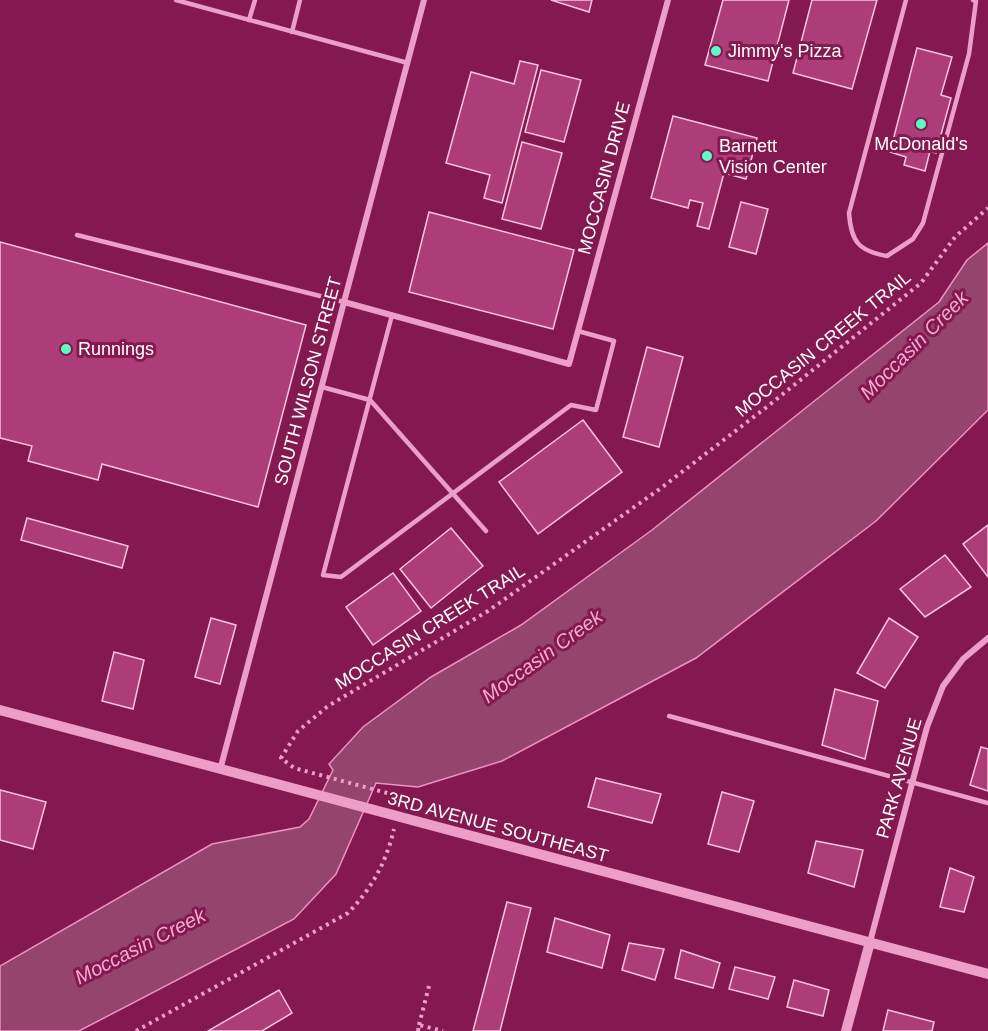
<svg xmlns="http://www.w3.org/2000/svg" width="988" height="1031" viewBox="0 0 988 1031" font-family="Arial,sans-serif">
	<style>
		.water { fill: #94446d; stroke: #ef91c4; stroke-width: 1.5 }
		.building { fill: #ac3d78; stroke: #f9c3e0; stroke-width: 1.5 }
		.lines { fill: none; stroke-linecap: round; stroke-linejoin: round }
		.path { stroke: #ec9ec8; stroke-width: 4; stroke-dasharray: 3 4.5; stroke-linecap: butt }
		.service { stroke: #ec9ec8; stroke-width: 4.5 }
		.minor { stroke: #ec9ec8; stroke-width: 6 }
		.tertiary { stroke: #ec9ec8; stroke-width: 10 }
		.poi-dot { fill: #59ffc2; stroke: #841951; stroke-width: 2 }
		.labels { text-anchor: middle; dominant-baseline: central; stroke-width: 6; stroke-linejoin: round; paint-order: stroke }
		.poi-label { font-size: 18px; fill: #fff; stroke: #841951; text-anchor: start }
		.street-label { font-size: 18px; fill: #fff; stroke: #841951 }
		.water-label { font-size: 20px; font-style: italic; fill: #f4aad1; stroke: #841951 }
	</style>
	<rect width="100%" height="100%" fill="#841951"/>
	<path class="water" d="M988,243V410L876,521L696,658L502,761L418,787L376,783L336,874L294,919L79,1031H0V966L212,844L300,827L309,819L333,770L329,764L363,727L431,677L521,625L652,530L939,302L967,260Z"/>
	<g class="building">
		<path d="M551,0H592L589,12Z"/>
		<path d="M723,0H789L768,81L705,65Z"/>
		<path d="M812,0H877L852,89L793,73Z"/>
		<path d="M917,48L952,57L941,95L951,98L936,153L930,151L925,171L904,165L906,157L890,152Z"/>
		<path d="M520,61L538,65L502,203L484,198L490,175L446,163L471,72L514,84Z"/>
		<path d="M541,70L581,80L564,142L525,132Z"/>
		<path d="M673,116L757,138L746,179L724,173L709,229L697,226L703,203L690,200L688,208L651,198Z"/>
		<path d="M522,142L562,153L541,229L502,219Z"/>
		<path d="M741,202L768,209L756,254L729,247Z"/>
		<path d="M429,212L574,250L553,329L409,292Z"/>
		<path d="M0,242L306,325L258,507L102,464L98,480L28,461L32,446L0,438Z"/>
		<path d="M647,347L683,357L659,447L623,437Z"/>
		<path d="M583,420L622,472L538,534L499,482Z"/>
		<path d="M27,518L128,546L122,568L21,540Z"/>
		<path d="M988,525V577L963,544Z"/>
		<path d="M451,528L483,566L431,608L400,569Z"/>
		<path d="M945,555L971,587L925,617L900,589Z"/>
		<path d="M393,573L421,611L373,645L346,607Z"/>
		<path d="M211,618L236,625L220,684L195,677Z"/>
		<path d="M889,618L918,637L885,688L857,673Z"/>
		<path d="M114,652L144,660L133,709L102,701Z"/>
		<path d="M835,689L878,701L865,759L822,745Z"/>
		<path d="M981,747L988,749V791L970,785Z"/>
		<path d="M596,778L661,794L652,823L588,807Z"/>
		<path d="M0,790L46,802L33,849L0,840Z"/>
		<path d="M722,792L754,801L739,852L708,844Z"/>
		<path d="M816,841L863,850L854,887L808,873Z"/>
		<path d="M950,868L974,877L964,912L940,907Z"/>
		<path d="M507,902L531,908L500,1031H473Z"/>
		<path d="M555,918L610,935L602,968L547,952Z"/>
		<path d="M629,943L664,949L655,980L622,970Z"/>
		<path d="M681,950L720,963L713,988L675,978Z"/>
		<path d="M735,967L775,977L768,999L729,989Z"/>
		<path d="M794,980L829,990L823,1016L787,1007Z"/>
		<path d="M279,990L292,1013L262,1031H208Z"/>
		<path d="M888,1010L934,1022L932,1031H883Z"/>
	</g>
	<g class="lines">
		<g class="path">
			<path d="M400,804L402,797L294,768L281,758L298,731L328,706L488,611L661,488L768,406L921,283L955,237L988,208"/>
			<path d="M419,1025L429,986"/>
			<path d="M136,1031L348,913C372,888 386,863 394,829"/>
			<path d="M418,1031L419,1025L443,1031"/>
		</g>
		<g class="service">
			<path d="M176,0L408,63"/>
			<path d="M906,0L849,213C851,241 858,251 887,256L913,239L923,223L969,54L976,1L973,0"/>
			<path d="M249,20L255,0"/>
			<path d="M292,32L300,0"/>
			<path d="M77,235L344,302"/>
			<path d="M392,315L323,575L341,577L571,405L596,410L614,341L578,331"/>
			<path d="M322,387L370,400L486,531"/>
			<path d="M669,716L988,803"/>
		</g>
		<g class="minor">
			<path d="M344,302L569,364L668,0"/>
			<path d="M220,770L424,0"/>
			<path d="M870,942L927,727L943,686L963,659L988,638"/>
		</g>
		<g class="tertiary">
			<path d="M0,710L988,974"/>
			<path d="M846,1031L870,942"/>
		</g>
	</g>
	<g class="poi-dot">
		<circle cx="716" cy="51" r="6"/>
		<circle cx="921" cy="124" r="6"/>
		<circle cx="707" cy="156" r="6"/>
		<circle cx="66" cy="349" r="6"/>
	</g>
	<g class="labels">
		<g class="poi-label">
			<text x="728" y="51">Jimmy's Pizza</text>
			<text x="921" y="144" text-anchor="middle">McDonald's</text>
			<text x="719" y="146">Barnett<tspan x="719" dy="21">Vision Center</tspan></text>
			<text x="78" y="349">Runnings</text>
		</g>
		<g class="street-label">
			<text transform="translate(604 178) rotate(-75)">MOCCASIN DRIVE</text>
			<text transform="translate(823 344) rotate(-39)">MOCCASIN CREEK TRAIL</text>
			<text transform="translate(308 381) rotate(-75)">SOUTH WILSON STREET</text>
			<text transform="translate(430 627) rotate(-32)">MOCCASIN CREEK TRAIL</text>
			<text transform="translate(899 778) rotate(-74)">PARK AVENUE</text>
			<text transform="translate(498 827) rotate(15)">3RD AVENUE SOUTHEAST</text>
		</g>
		<g class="water-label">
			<text transform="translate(914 345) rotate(-45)">Moccasin Creek</text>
			<text transform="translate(542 656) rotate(-36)">Moccasin Creek</text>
			<text transform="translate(140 946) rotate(-27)">Moccasin Creek</text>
		</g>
	</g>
</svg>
